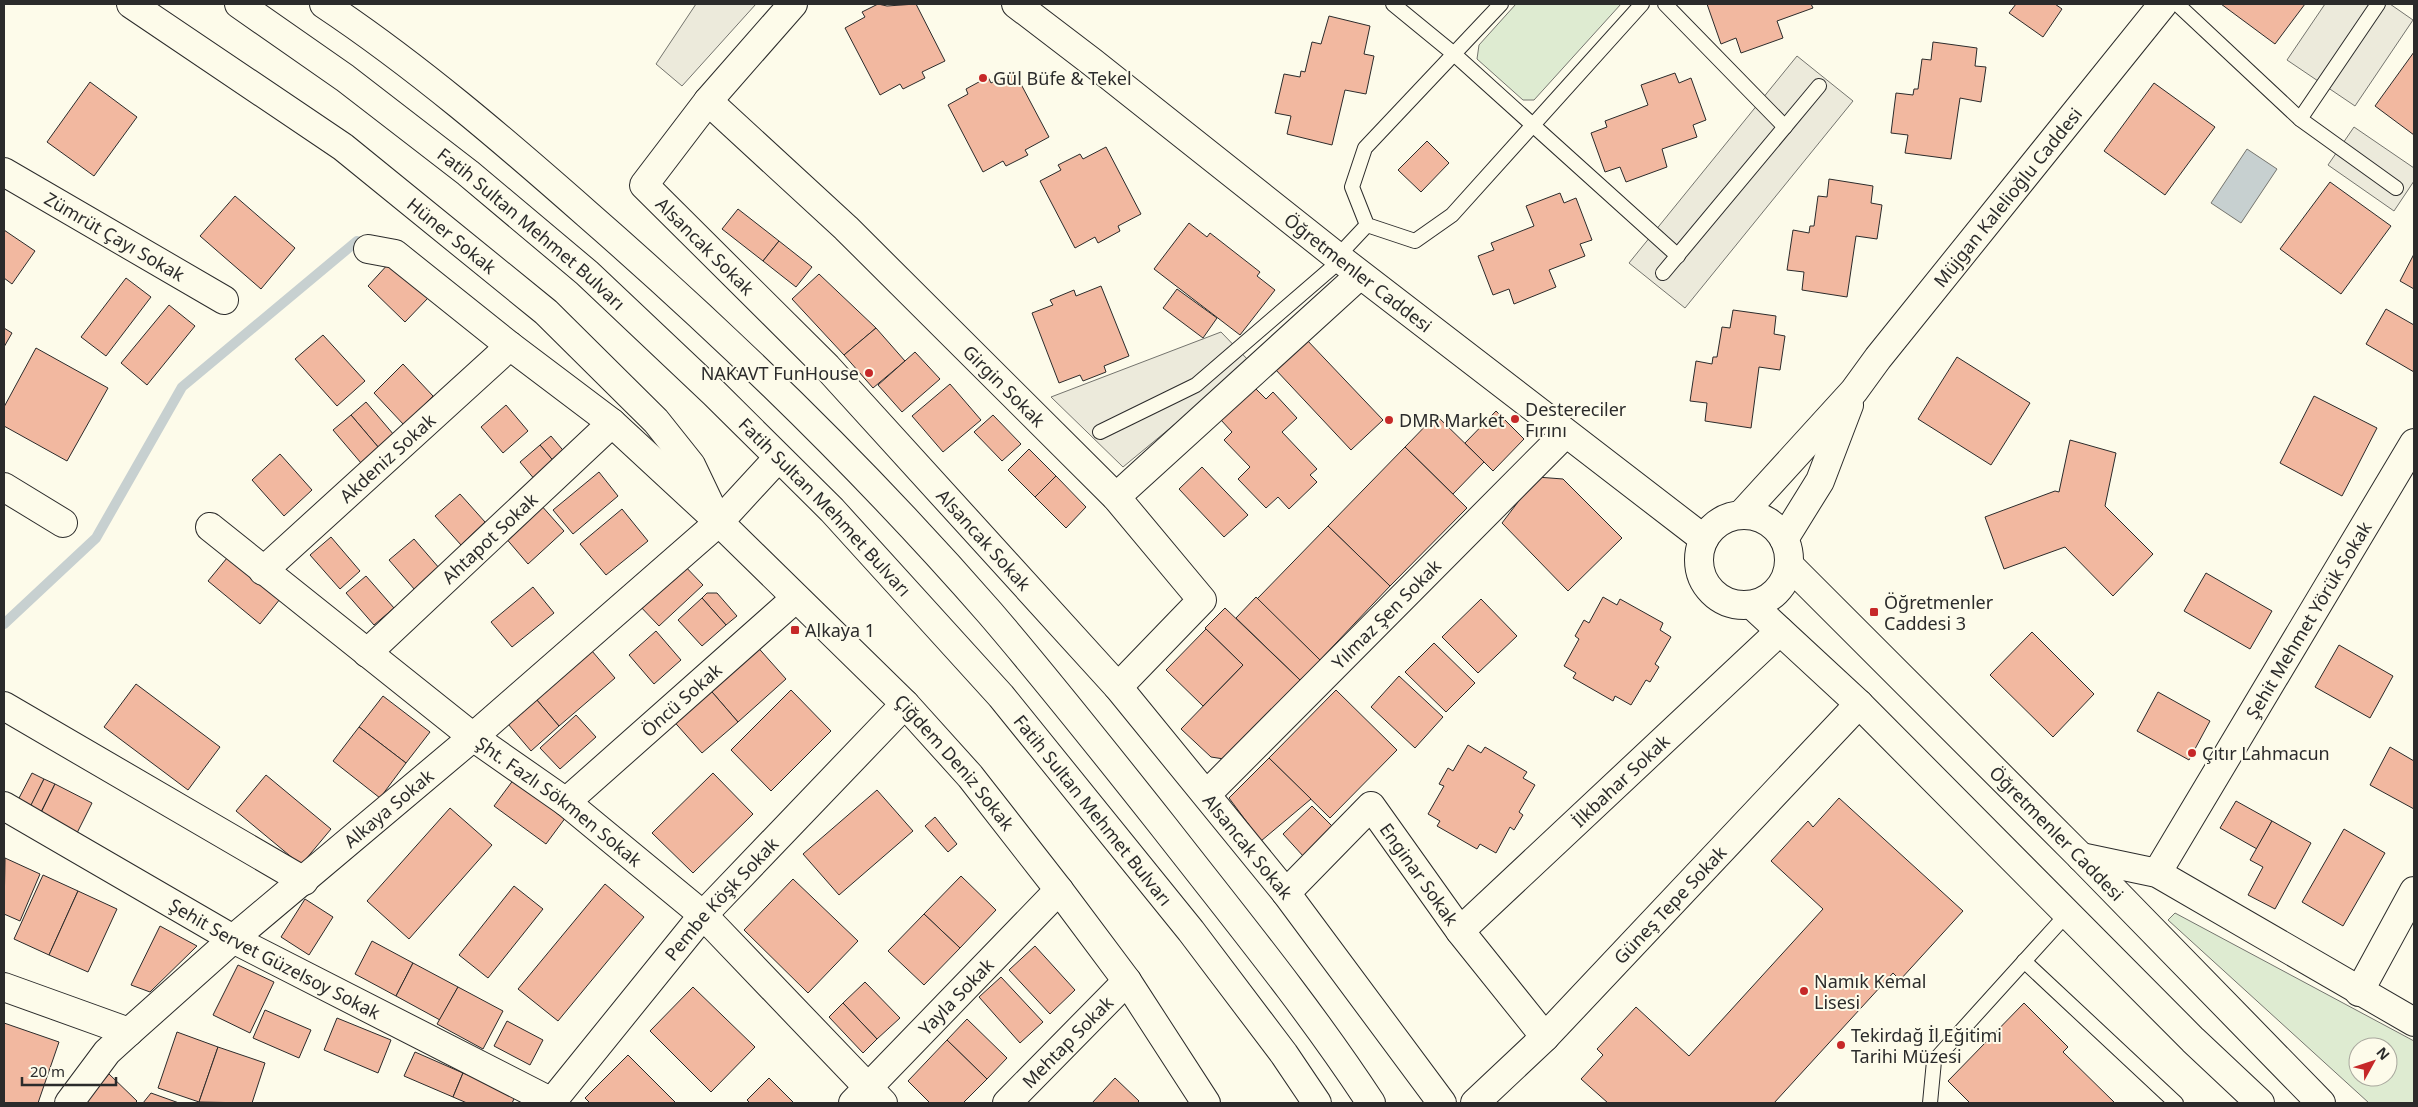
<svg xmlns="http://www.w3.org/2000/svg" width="2418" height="1107" viewBox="0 0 2418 1107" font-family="'Noto Sans',sans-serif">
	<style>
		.green { fill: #deebd1; stroke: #74746e; fill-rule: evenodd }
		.parking { fill: #eceadb; stroke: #74746e }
		.water { fill: #c7d0d0; stroke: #74746e }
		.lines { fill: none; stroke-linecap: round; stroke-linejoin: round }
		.stream { stroke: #c7d0d0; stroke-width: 10 }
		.building { fill: #f2b8a0; stroke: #2b2b2b }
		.lane-casing { stroke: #2b2b2b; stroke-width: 16 }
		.street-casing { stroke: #2b2b2b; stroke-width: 30 }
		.secondary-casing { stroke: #2b2b2b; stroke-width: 30 }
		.primary-casing { stroke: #2b2b2b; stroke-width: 30 }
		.lane { stroke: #fdfbea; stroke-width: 14 }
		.street { stroke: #fdfbea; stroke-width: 28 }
		.secondary { stroke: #fdfbea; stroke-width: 28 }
		.primary { stroke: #fdfbea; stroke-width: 28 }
		.poi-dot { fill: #c62828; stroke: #fdfbea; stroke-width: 2 }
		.labels { text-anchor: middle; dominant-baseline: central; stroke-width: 4; stroke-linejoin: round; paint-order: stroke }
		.poi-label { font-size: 18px; fill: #2b2b2b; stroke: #fdfbea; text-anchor: start }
		.street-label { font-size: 18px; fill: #2b2b2b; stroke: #fdfbea }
	</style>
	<rect width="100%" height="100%" fill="#fdfbea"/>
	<g class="green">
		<path d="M1516,4H1621L1534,100H1523L1477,59L1479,45Z"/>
		<path d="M2175,913L2414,1041V1103H2369L2168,920ZM2358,1047H2388V1077H2358Z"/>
	</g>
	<g class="parking">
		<path d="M696,4H756L682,86L656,64Z"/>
		<path d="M2325,4H2390L2413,20L2355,106L2287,60Z"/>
		<path d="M1797,56L1853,101L1685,308L1629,263Z"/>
		<path d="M2354,127L2414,168V181L2394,211L2328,165Z"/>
		<path d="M1221,332L1250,362L1123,467L1051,397Z"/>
	</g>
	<path class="water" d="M2247,149L2277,169L2241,223L2211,203Z"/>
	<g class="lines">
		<path class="stream" d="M4,624L96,538L182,387L357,241"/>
	</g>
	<g class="building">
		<path d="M878,4L887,6L916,4L945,61L922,72L925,78L903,89L900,84L880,95L845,28L865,17L862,12Z"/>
		<path d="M1707,4H1811L1813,8L1777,21L1783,38L1741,53L1736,38L1721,44Z"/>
		<path d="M2016,4H2055L2062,9L2043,37L2009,13Z"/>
		<path d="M2221,4H2305L2275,44Z"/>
		<path d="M1329,16L1370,26L1364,54L1374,56L1366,94L1345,90L1332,145L1287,134L1291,116L1275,113L1284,74L1300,77L1301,71L1305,72L1312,42L1321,44Z"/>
		<path d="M1933,42L1977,48L1975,66L1986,67L1981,102L1960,98L1951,159L1905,153L1908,135L1891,133L1896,93L1913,95L1914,89H1918L1922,59L1931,60Z"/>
		<path d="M2414,52V135L2375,106Z"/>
		<path d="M1014,71L1049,137L1025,150L1028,155L1006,166L1003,161L983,172L948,105L968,94L966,89L988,77L991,83Z"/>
		<path d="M1675,73L1679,83L1691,78L1706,120L1693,125L1697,137L1662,149L1667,167L1626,182L1620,167L1605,172L1591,133L1607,127L1605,121L1648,105L1641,85Z"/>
		<path d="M90,82L137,117L94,176L47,142Z"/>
		<path d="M2154,83L2215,127L2165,195L2104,151Z"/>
		<path d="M1427,141L1449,163L1421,192L1398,170Z"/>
		<path d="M1106,147L1141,214L1118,226L1120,231L1098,243L1095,237L1075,248L1040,181L1061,170L1058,165L1080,154L1083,159Z"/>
		<path d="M1829,179L1873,186L1871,203L1882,205L1877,239L1856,236L1847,297L1802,290L1804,272L1787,270L1793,230L1809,233L1810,226H1814L1818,196L1827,197Z"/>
		<path d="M2330,182L2391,226L2341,294L2280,249Z"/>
		<path d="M1560,193L1564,203L1576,198L1592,240L1580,244L1585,256L1549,270L1556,287L1514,304L1509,289L1493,295L1478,256L1494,250L1491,243L1534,226L1526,206Z"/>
		<path d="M235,196L295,248L261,289L200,236Z"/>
		<path d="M738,209L779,241L763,261L722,229Z"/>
		<path d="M1189,223L1207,237L1210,233L1260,272L1257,276L1275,290L1240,335L1154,269Z"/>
		<path d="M4,230L35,251L12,284L4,278Z"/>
		<path d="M779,241L812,267L796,287L763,261Z"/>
		<path d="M2414,254V289L2400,281Z"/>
		<path d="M390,262L428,298L405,322L368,286Z"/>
		<path d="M819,274L876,328L844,355L792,299Z"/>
		<path d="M126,278L151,297L106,356L81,337Z"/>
		<path d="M1101,286L1129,356L1104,366L1106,372L1083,381L1080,375L1059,383L1032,313L1053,305L1050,300L1074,290L1076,296Z"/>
		<path d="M1177,289L1217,318L1203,338L1163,308Z"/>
		<path d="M169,305L195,326L147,385L121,363Z"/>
		<path d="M2386,309L2414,325V372L2366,344Z"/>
		<path d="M1733,310L1776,316L1774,334L1785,336L1780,370L1759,367L1751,428L1705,421L1707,403L1690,401L1696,361L1712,364L1713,357H1717L1722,327L1730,328Z"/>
		<path d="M4,328L12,333L4,347Z"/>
		<path d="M876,328L905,361L873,388L844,355Z"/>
		<path d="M323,335L365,381L337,406L295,359Z"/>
		<path d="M1306,339L1383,420L1351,450L1275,369Z"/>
		<path d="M36,348L108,388L67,461L4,426V407Z"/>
		<path d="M915,352L940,379L902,412L878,385Z"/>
		<path d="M1957,357L2030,403L1991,465L1918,419Z"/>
		<path d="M403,364L433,396L404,425L374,393Z"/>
		<path d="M950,384L981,420L943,452L912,416Z"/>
		<path d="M1255,388L1266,399L1273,392L1297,418L1282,432L1317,469L1310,475L1317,482L1289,509L1278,497L1266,508L1238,479L1250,467L1224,440L1232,432L1221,420Z"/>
		<path d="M2314,396L2377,428L2342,496L2280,463Z"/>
		<path d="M366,402L394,435L379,448L351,415Z"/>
		<path d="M506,405L528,431L503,453L481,427Z"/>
		<path d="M1496,411L1524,439L1493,471L1465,443Z"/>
		<path d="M351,415L379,448L361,463L333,430Z"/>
		<path d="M993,415L1021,444L1002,461L974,432Z"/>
		<path d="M1436,415L1484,462L1453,494L1405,447Z"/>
		<path d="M551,436L567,455L556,464L540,445Z"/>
		<path d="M2070,440L2116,453L2105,506L2153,554L2113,596L2065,547L2004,569L1985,517L2055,491L2059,492Z"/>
		<path d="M540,445L556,464L536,481L520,462Z"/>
		<path d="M1405,447L1467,508L1390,586L1328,526Z"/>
		<path d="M1029,449L1056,476L1035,497L1008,470Z"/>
		<path d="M280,454L312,490L284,516L252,480Z"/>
		<path d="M1202,467L1248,515L1224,537L1179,489Z"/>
		<path d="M599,472L618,496L573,534L553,510Z"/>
		<path d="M1056,476L1086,507L1066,528L1035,497Z"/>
		<path d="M1537,477L1563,479L1622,538L1568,591L1502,523Z"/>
		<path d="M460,494L485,522L461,545L435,516Z"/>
		<path d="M540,504L564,531L528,564L504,536Z"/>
		<path d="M622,509L648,541L606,575L580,544Z"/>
		<path d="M1328,526L1390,586L1320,660L1257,599Z"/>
		<path d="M331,537L360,571L340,589L310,555Z"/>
		<path d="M414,539L440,569L415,590L389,560Z"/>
		<path d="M232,552L284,594L260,624L208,581Z"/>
		<path d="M681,562L703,585L659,626L637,603Z"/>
		<path d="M2206,573L2272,611L2250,649L2184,611Z"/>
		<path d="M366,576L394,608L374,625L346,593Z"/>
		<path d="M533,587L554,613L512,647L491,622Z"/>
		<path d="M707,593H717L737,616L726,625L702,598Z"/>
		<path d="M1256,597L1320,660L1300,680L1236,618Z"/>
		<path d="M1603,597L1617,605L1620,599L1663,623L1660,630L1671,637L1655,664L1659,667L1650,682L1646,680L1631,705L1615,696L1613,701L1573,678L1576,673L1564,666L1579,639L1575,636L1584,620L1589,623Z"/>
		<path d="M702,598L726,625L702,646L678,620Z"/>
		<path d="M1481,599L1517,636L1478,673L1442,637Z"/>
		<path d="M1225,608L1300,680L1224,759L1211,757L1181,729L1243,665L1205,628Z"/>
		<path d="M1206,629L1243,665L1203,706L1166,670Z"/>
		<path d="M656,631L681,660L654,684L629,655Z"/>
		<path d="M2032,632L2094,694L2053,737L1990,675Z"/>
		<path d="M754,643L786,679L738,722L706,685Z"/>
		<path d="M1434,643L1475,683L1446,712L1405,672Z"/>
		<path d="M2339,645L2393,676L2370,718L2315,687Z"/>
		<path d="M592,651L615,678L559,726L536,699Z"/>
		<path d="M1399,676L1443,717L1415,748L1371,707Z"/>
		<path d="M136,684L220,747L188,790L104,727Z"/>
		<path d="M706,685L738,722L702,753L670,717Z"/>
		<path d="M791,690L831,731L771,791L731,750Z"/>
		<path d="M1336,690L1397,750L1330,818L1269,758Z"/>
		<path d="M2158,692L2210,721L2189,760L2137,731Z"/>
		<path d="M383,696L430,732L406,763L359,727Z"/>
		<path d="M536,699L559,726L531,751L508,724Z"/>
		<path d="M576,715L596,737L560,769L540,748Z"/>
		<path d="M359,727L406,763L380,798L333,761Z"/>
		<path d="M1468,745L1481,753L1485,747L1527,772L1523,778L1535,785L1519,812L1523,815L1514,830L1510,827L1496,853L1480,844L1477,849L1437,826L1440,821L1428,814L1444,786L1439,784L1448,768L1453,771Z"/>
		<path d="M2390,747L2414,761V809L2370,785Z"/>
		<path d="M1269,758L1311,799L1261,841L1229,798Z"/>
		<path d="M32,773L44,779L31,806L18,800Z"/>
		<path d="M713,773L753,814L693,873L652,833Z"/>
		<path d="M266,775L331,829L301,865L236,811Z"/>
		<path d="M44,779L55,784L38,818L27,813Z"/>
		<path d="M514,779L566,817L546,844L494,806Z"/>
		<path d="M55,784L92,803L72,843L35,825Z"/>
		<path d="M877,790L913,831L839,895L803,854Z"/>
		<path d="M1839,798L1963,911L1900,980L1893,973L1774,1103H1608L1581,1079L1603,1055L1597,1049L1636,1007L1689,1056L1823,909L1771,861L1808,821L1813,827Z"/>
		<path d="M2236,801L2272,821L2257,849L2220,828Z"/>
		<path d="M1312,806L1334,828L1304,857L1283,834Z"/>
		<path d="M450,808L492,845L409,939L367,901Z"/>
		<path d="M935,817L957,844L948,852L925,826Z"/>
		<path d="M2272,821L2311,843L2275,909L2248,895L2263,867L2250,860Z"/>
		<path d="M2344,829L2385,853L2343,926L2302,902Z"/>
		<path d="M5,858L40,874L20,921L4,914Z"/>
		<path d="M43,875L78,891L49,955L14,939Z"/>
		<path d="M961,876L996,910L960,948L924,914Z"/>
		<path d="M793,879L858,941L808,993L744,930Z"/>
		<path d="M605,884L644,917L558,1021L518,989Z"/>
		<path d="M514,886L543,909L488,978L459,955Z"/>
		<path d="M78,891L117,909L88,972L49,955Z"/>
		<path d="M305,899L333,917L309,955L281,937Z"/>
		<path d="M924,914L960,948L924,985L888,951Z"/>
		<path d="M160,926L197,946L150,992L131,985Z"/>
		<path d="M372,941L413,963L396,996L355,974Z"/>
		<path d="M1035,946L1075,990L1050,1014L1009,970Z"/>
		<path d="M413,963L458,987L440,1020L396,996Z"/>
		<path d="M238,965L274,982L250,1033L213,1015Z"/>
		<path d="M1001,977L1043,1022L1020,1043L979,997Z"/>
		<path d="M865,982L900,1018L877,1039L843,1003Z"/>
		<path d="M458,987L503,1011L483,1049L437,1024Z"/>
		<path d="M693,987L755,1047L711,1092L650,1031Z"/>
		<path d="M843,1003L877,1039L863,1053L829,1017Z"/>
		<path d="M2024,1003L2068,1047L2063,1052L2115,1103H1970L1948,1081Z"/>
		<path d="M265,1010L311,1030L299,1058L253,1038Z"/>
		<path d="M337,1018L391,1040L378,1073L324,1050Z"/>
		<path d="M967,1019L1007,1058L987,1079L947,1040Z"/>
		<path d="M507,1021L543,1040L530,1065L494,1046Z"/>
		<path d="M4,1023L59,1042L38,1103H4Z"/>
		<path d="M177,1032L218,1047L199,1102L158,1088Z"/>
		<path d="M947,1040L987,1079L963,1103H930L908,1081Z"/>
		<path d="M218,1047L265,1063L252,1103L199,1102Z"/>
		<path d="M415,1052L463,1073L453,1097L404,1076Z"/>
		<path d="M628,1055L676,1103H590L585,1098Z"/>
		<path d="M463,1073L516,1095L512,1103H467L453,1097Z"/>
		<path d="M109,1074L137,1101L135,1103H83Z"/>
		<path d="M769,1078L794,1103H750L747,1100Z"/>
		<path d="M1115,1078L1139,1101L1137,1103H1092Z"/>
		<path d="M151,1093L179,1103H143Z"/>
	</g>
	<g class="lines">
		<defs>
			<g id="lane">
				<path d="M1393,4L1454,54L1678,256"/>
				<path d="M1501,4L1365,148L1352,187L1367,225L1415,241L1452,215L1642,4"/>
				<path d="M1665,4L1785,127"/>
				<path d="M2177,4L2300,119L2396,188"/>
				<path d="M2300,119L2378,4"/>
				<path d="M1337,257L1367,225"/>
				<path d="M1663,273L1819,86"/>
				<path d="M1100,432L1196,385L1341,260"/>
				<path d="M2024,961L2176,1103"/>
				<path d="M1930,1103L1934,1061L2067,914"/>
			</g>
			<g id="street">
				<path id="s1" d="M131,4L343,147L546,312L656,421L691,465L711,507"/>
				<path id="s2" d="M793,4L708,101L644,185L827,367L1118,687L1286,893L1442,1103"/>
				<path id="s3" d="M708,101L846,228L1116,497L1202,600L1118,687"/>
				<path id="s4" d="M4,172L224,300"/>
				<path id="s5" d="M368,249L395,254L510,346L612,423L719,522L905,704L970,776L1059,890L1127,981L1206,1103"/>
				<path d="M4,487L63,523"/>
				<path d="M1116,497L1360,275"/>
				<path id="s6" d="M210,527L473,737L566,802L703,915L883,1103"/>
				<path id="s7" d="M263,571L510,346"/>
				<path id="s8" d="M367,653L612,423"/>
				<path d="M4,706L304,881"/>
				<path id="s9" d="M1207,794L1565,434"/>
				<path id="s10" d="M566,802L796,598"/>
				<path id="s11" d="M4,806L233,939L552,1102"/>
				<path d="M2081,857L2157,873L2414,1022"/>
				<path id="s12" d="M2157,873L2414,443"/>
				<path id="s13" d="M1286,893L1371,806L1460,931L1545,1037"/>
				<path id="s14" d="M1460,931L1780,631"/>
				<path d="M4,987L129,1032"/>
				<path d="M2359,992L2414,891"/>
				<path id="s15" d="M69,1103L107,1052L129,1032L233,939L473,737L719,522L778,458"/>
				<path id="s16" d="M551,1103L703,915L905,704"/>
				<path id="s17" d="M853,1103L1059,890"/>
				<path id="s18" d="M1007,1103L1127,981"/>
				<path id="s19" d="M1475,1103L1545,1037L1859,704"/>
			</g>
			<g id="secondary">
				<path id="s20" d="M1016,4L1092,62L1330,251L1704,539"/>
				<path id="s21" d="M1741,515L1854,391L1878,358L2163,4"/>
				<circle cx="1744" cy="560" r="45"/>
				<path d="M1784,539L1820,481L1849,405"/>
				<path id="s22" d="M1789,565L2081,857L2321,1103"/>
				<path d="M1752,605L1859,704L2193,1040L2260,1103"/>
			</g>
			<g id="primary">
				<path id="s23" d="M239,4L345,78L468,173L587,273L714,393L832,510L1001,696L1191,931L1284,1054L1317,1103"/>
				<path d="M324,4C417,66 503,140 587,214C729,338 866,471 990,613C1050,683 1107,755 1164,827C1235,918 1308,1007 1371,1103"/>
			</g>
		</defs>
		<use href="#lane" class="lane-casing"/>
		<use href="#street" class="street-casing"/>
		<use href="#secondary" class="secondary-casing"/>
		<use href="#primary" class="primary-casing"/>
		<use href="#lane" class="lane"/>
		<use href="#street" class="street"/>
		<use href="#secondary" class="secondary"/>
		<use href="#primary" class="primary"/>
	</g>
	<g class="poi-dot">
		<circle cx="983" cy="78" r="5"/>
		<circle cx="869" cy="373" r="5"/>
		<circle cx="1515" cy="419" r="5"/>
		<circle cx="1389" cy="420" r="5"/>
		<rect x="1869" y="607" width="10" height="10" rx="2.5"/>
		<rect x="790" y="625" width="10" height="10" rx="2.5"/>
		<circle cx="2192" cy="753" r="5"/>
		<circle cx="1804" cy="991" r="5"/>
		<circle cx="1841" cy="1045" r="5"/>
	</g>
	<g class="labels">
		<g class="poi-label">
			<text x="993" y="78">Gül Büfe &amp; Tekel</text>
			<text x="859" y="373" text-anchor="end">NAKAVT FunHouse</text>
			<text x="1525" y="409">Destereciler<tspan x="1525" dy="21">Fırını</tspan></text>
			<text x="1399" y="420">DMR Market</text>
			<text x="1884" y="602">Öğretmenler<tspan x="1884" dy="21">Caddesi 3</tspan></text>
			<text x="805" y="630">Alkaya 1</text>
			<text x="2202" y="753">Çıtır Lahmacun</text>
			<text x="1814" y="981">Namık Kemal<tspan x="1814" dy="21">Lisesi</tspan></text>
			<text x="1851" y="1035">Tekirdağ İl Eğitimi<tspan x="1851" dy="21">Tarihi Müzesi</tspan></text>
		</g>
		<g class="street-label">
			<text stroke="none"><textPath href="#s21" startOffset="415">Müjgan Kalelioğlu Caddesi</textPath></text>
			<text stroke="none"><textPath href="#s23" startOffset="369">Fatih Sultan Mehmet Bulvarı</textPath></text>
			<text stroke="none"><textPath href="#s4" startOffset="128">Zümrüt Çayı Sokak</textPath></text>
			<text stroke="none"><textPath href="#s1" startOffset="396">Hüner Sokak</textPath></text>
			<text stroke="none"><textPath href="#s2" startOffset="321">Alsancak Sokak</textPath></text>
			<text stroke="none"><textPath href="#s20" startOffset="435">Öğretmenler Caddesi</textPath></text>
			<text stroke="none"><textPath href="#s3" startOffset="411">Girgin Sokak</textPath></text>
			<text stroke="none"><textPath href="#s7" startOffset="168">Akdeniz Sokak</textPath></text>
			<text stroke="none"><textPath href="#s23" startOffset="774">Fatih Sultan Mehmet Bulvarı</textPath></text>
			<text stroke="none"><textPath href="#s8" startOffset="168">Ahtapot Sokak</textPath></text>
			<text stroke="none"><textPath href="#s2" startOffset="726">Alsancak Sokak</textPath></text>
			<text stroke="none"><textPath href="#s9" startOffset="254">Yılmaz Şen Sokak</textPath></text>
			<text stroke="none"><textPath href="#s12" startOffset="295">Şehit Mehmet Yörük Sokak</textPath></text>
			<text stroke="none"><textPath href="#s10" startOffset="154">Öncü Sokak</textPath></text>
			<text stroke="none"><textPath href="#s5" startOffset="785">Çiğdem Deniz Sokak</textPath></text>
			<text stroke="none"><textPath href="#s14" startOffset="220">İlkbahar Sokak</textPath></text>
			<text stroke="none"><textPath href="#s6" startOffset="444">Şht. Fazlı Sökmen Sokak</textPath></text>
			<text stroke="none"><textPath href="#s15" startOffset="436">Alkaya Sokak</textPath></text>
			<text stroke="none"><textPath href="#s23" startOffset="1179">Fatih Sultan Mehmet Bulvarı</textPath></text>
			<text stroke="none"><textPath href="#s22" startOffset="379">Öğretmenler Caddesi</textPath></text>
			<text stroke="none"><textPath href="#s2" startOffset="1131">Alsancak Sokak</textPath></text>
			<text stroke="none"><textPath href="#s13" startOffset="205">Enginar Sokak</textPath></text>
			<text stroke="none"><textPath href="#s16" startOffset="266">Pembe Köşk Sokak</textPath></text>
			<text stroke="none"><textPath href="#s19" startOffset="278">Güneş Tepe Sokak</textPath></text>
			<text stroke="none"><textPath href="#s11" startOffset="311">Şehit Servet Güzelsoy Sokak</textPath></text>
			<text stroke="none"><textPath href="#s17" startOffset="148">Yayla Sokak</textPath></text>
			<text stroke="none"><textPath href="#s18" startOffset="86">Mehtap Sokak</textPath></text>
		</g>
	</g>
	<rect width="2418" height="1107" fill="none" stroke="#2b2b2b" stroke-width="10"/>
	<g transform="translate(2373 1062) rotate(50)"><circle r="24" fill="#fdfbea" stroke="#a9a89e"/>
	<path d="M0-4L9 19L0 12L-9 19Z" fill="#c62828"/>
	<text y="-8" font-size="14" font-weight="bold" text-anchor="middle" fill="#2b2b2b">N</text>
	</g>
	<path d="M22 1077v8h94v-8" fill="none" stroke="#2b2b2b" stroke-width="2.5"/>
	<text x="30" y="1077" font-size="15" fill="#2b2b2b" stroke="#fdfbea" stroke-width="4" paint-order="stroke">20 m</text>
</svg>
